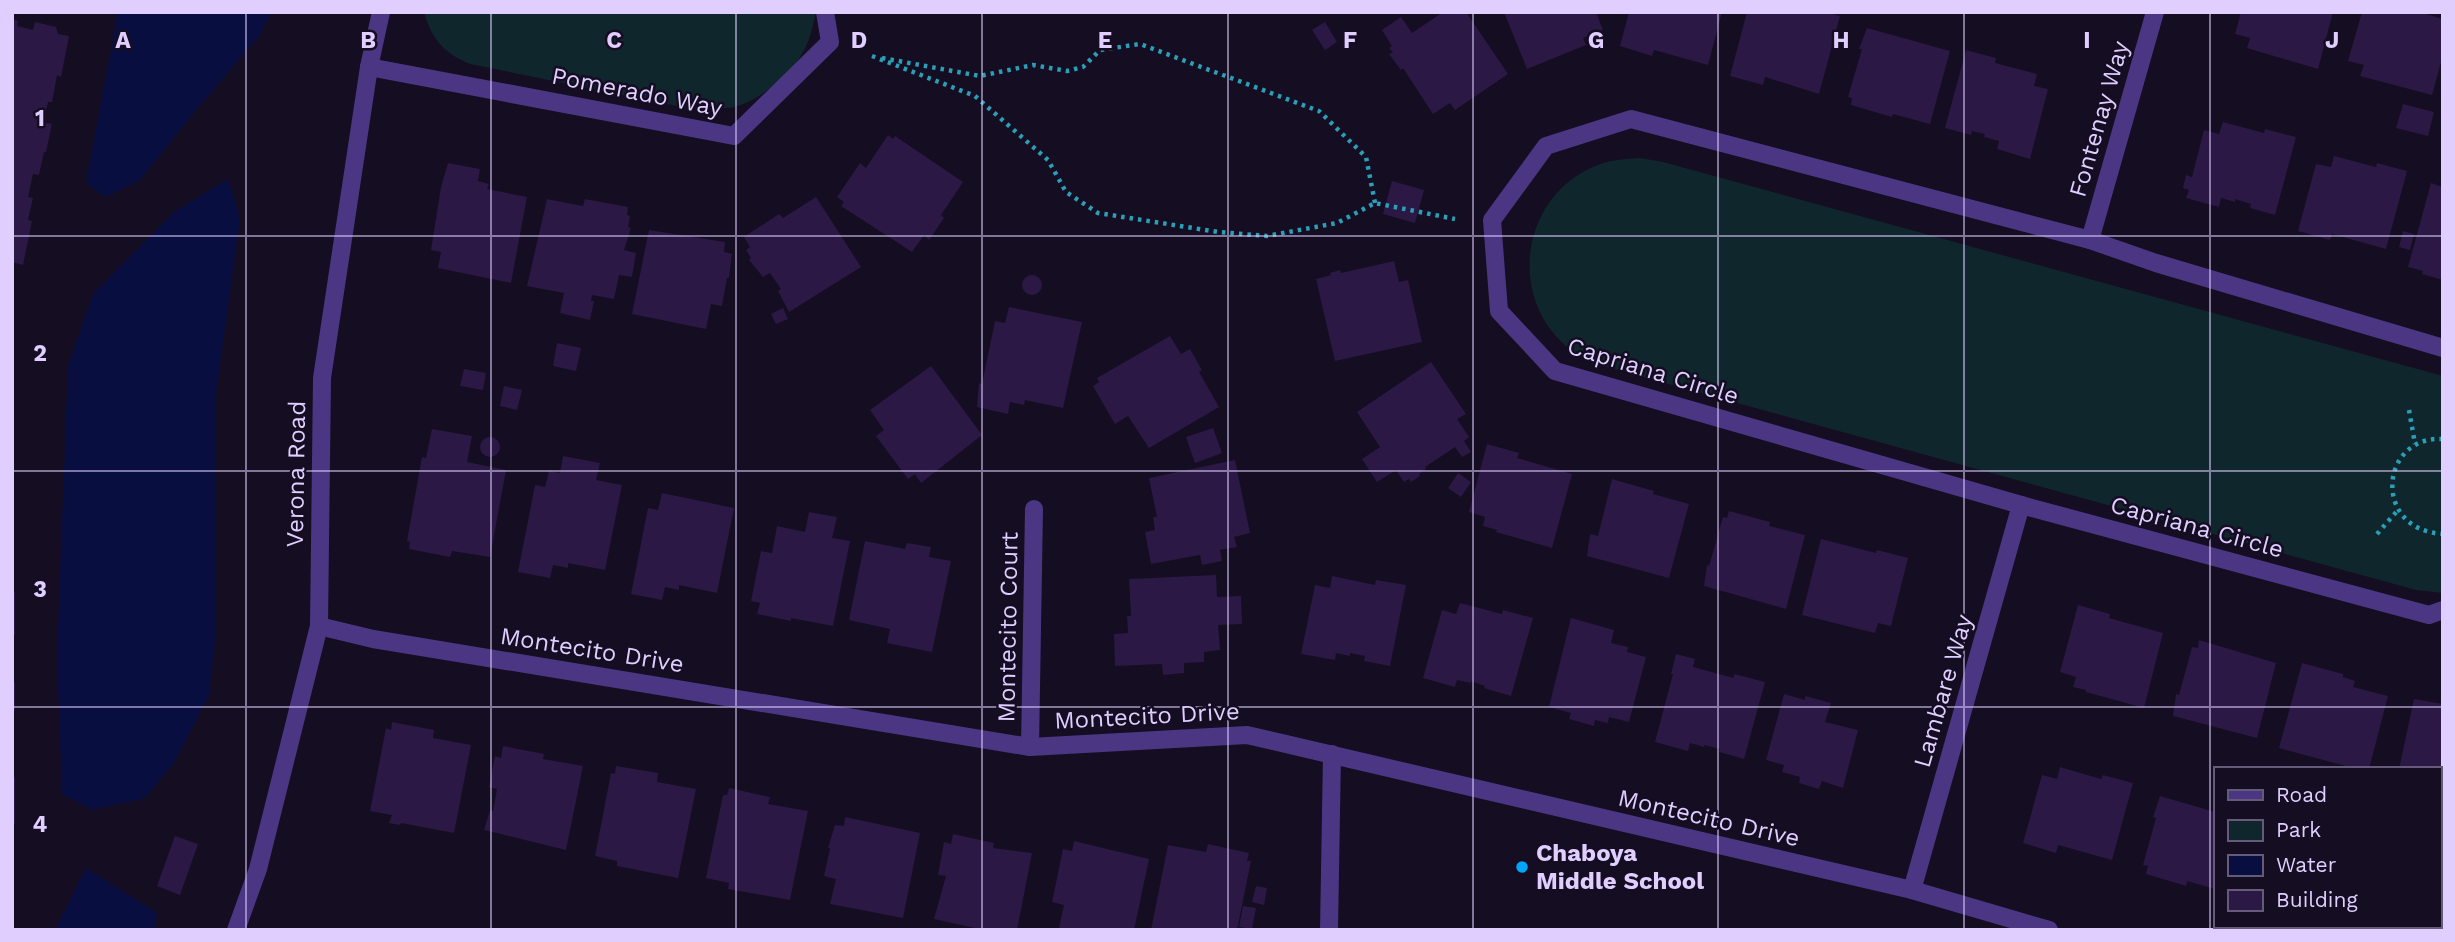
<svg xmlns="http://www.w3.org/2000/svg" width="2455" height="942" viewBox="0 0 2455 942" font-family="'Work Sans',sans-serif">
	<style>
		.green { fill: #0f272c }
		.water { fill: #080f40 }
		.building { fill: #2b1844 }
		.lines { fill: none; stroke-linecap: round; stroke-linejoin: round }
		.path { stroke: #2a9fb7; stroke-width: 4.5; stroke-dasharray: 3.5 5; stroke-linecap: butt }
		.minor { stroke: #4b3683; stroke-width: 18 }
		.grid { fill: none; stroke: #dfceff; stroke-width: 2; stroke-opacity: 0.55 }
		.poi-dot { fill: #00a6f9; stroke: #150d22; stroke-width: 2.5 }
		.labels { text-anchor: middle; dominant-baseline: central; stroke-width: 5; stroke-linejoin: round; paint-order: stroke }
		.street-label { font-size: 24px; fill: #dfceff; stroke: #150d22 }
		.poi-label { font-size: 24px; font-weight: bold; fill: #dfceff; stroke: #150d22; text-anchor: start }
		.grid-label { font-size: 23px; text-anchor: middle; font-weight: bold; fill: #dfceff; stroke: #150d22; stroke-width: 5; stroke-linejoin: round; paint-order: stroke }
	</style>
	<rect width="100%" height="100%" fill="#150d22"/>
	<g class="green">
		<path d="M424,12H816C809,44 805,56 781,78C750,108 730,112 687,108L470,64C444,53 432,40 424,12Z"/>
		<path d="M1640,158L1663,162L2443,376V593L2416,590L1607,367C1592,361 1577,356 1565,345C1507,294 1523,197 1593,167C1608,160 1624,159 1640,158Z"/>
	</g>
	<g class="water">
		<path d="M118,12H272L259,36L197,109L139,181L105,197L86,183Z"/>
		<path d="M228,179L240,218L216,394L215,639L209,695L174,763L145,798L92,810L62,794L57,657L68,366L93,294L173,213Z"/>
		<path d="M86,868L157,913L154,930H55Z"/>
	</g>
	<g class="building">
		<path d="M1443,12H1466L1508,74L1455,110L1450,103L1433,114L1403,68L1401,70L1389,54L1393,52L1389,48L1392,46L1382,30L1401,17L1412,33Z"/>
		<path d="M1504,12H1596L1603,30L1583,38L1586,45L1527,69Z"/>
		<path d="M1629,12H1722L1708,65L1654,50L1652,56L1620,46Z"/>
		<path d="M1747,12H1826L1840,16L1819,94L1765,77L1763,85L1730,76Z"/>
		<path d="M2241,12H2333L2318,69L2247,48L2250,38L2235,34Z"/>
		<path d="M2362,12H2419L2443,19V55L2432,95L2360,76L2364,65L2348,61Z"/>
		<path d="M12,19L18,21L17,26L33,30L35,22L56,27L58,34L69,36L61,77L57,75L52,102H48L43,122L52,124L46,152H44L39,175L33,174L28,197L33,198L28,220L32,221L23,265L12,262Z"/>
		<path d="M1325,22L1337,42L1325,50L1312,30Z"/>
		<path d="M1867,28L1950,51L1930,124L1893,114L1892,117L1851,105L1852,98L1848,97L1862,49H1859Z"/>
		<path d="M1966,50L1996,58L1995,63L2037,74L2034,86L2048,89L2030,159L1997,149L1999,141L1984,137L1985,134L1972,131L1971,135L1945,128Z"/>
		<path d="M2403,104L2434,112L2428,136L2396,128Z"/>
		<path d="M2223,122L2264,133L2265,129L2296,137L2275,215L2250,208L2251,204L2235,199V202L2221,198L2219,207L2186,198L2189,190L2183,188L2186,175L2192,177L2204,130L2219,134Z"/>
		<path d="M888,135L893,139L895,136L963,182L941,215L944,218L929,240L924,235L912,252L841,206L844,202L837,197L860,163L866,168Z"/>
		<path d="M2334,156L2376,167L2377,163L2407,171L2386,249L2332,234L2330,240L2298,231L2316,164L2331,167Z"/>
		<path d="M448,163L480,169L478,181L489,184L487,189L527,197L511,283L438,268L441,252L431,250L441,187Z"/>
		<path d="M1392,181L1424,190L1415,223L1383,214Z"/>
		<path d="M2431,183L2443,187V280L2422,274L2423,271L2408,267Z"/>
		<path d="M816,197L861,267L789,312L778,291L781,289L770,273L763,277L749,260L751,258L746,250L750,247L744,237L779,214L783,218Z"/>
		<path d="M547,199L583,206L585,199L628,207L627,215L630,216L628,227L631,228L624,250L636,253L632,277L619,275L614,299L592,295L591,301H594L590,320L560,313L564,293L527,286Z"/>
		<path d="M649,230L725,242L724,252L732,254L729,278H727L722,306L711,304L706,329L632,314Z"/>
		<path d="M2403,231L2414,234L2410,250L2399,247Z"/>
		<path d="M1394,261L1399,282L1408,280L1422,342L1335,361L1316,279L1331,275L1330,273L1340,270L1341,273Z"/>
		<circle cx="1032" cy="285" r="10"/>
		<path d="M1009,307L1082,322L1063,408L1025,400L1024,405L1010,402L1008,414L977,407L979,383L982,384L995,321L1005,323Z"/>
		<path d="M783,308L788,319L776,324L771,314Z"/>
		<path d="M1170,336L1181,354L1190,349L1202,370L1199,372L1219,407L1149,448L1128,416L1115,424L1093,386L1099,382L1097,378Z"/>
		<path d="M557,343L581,348L576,371L553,366Z"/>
		<path d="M1431,362L1466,414L1457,419L1469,437L1464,441L1471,452L1462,457L1455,447L1425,467L1426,469L1419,474L1420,476L1411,482L1409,479L1404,482L1396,470L1377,482L1362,459L1380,447L1357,412Z"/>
		<path d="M931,366L982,435L921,483L915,474L908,479L876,436L884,430L870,410Z"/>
		<path d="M464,369L486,373L483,390L460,386Z"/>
		<path d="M504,386L522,390L517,410L500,406Z"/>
		<path d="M1213,428L1222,453L1195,463L1186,437Z"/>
		<path d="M432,429L472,436L467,462L506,470L490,557L452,551L450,557L409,549L410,542L407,541L422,457L426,458Z"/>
		<circle cx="490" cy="447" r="10"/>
		<path d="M1487,444L1519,453L1517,458L1572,474L1552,548L1496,532L1497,530L1483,526L1485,517L1469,512Z"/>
		<path d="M563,456L600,463L596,480L622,485L605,570L568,563V568L553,565L550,578L518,572L535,485L545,487L549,471L560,473Z"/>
		<path d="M1235,460L1250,533L1234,537L1237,547L1220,550L1222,561L1202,565L1200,555L1151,564L1145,532L1155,530L1153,517H1157L1149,478Z"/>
		<path d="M1458,473L1471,482L1461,497L1448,488Z"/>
		<path d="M1612,479L1654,491L1653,494L1689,504L1669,578L1587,556L1590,534L1598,536Z"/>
		<path d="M662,493L734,508L717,593L679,585V590L665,587L662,600L631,594L648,508L658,510Z"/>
		<path d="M1729,511L1770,522L1769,526L1805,535L1786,609L1704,586L1707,565L1709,566L1723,517L1727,518Z"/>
		<path d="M809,512L837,517L832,538L850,541L833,626L791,618V621L757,614L760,603L751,601L761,551L772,553L777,526L805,532Z"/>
		<path d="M1821,539L1876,553L1877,550L1908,558L1891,626L1878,623L1875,633L1802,615Z"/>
		<path d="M865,541L905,549L907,543L931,547L929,557L951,561L932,652L887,643L890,629L849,620Z"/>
		<path d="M1216,575L1217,597L1241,596L1242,624L1218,625L1220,650L1204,652V662L1184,663V673L1163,675L1162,664L1115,666L1114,634L1128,633L1127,616H1131L1129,579Z"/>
		<path d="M1332,576L1375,585L1376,580L1406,585L1390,666L1364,661L1365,656L1350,653V656L1336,653L1335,660L1301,654L1315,585L1330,588Z"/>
		<rect x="12" y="592" width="3" height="43"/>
		<path d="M1460,603L1502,614L1503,610L1533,618L1511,696L1484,688L1485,686L1471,681V683L1457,680L1455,687L1423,678L1442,610L1456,614Z"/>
		<path d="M2078,605L2110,614L2109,618L2163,633L2144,708L2086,692V690L2073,687L2076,677L2060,672Z"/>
		<path d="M1571,618L1614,630L1611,643L1628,647L1627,652L1646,657L1629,722L1609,717L1608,723L1595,720L1594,726L1569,719L1571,713L1549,707Z"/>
		<path d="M2199,640L2276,663L2257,738L2173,716L2176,694L2179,695L2192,647L2198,648Z"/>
		<path d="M1676,654L1695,659L1693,667L1734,678V674L1765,682L1744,759L1719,752L1720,749L1704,745V747L1690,743L1688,751L1655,742L1673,674H1671Z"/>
		<path d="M2302,663L2343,674V677L2355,681L2353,687L2388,696L2369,769H2357L2279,748Z"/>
		<rect x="12" y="682" width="3" height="29"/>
		<path d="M1784,694L1805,700V696L1831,703L1825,722L1858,730L1843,788L1822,781L1819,789L1799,783L1800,777L1782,772L1784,765L1766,760Z"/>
		<path d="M2414,699L2443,704V783H2439V769H2399Z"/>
		<path d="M392,722L434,730L433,738L471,745L454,833L401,823L400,825L389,823L392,815L370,811L386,728L391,730Z"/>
		<path d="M503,746L544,754L543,759L583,766L566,850L484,830L490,810L493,811L497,789L489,787L495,756L501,758Z"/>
		<path d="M616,766L658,773L657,782L696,789L678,878L617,866V861L595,856L611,773L615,774Z"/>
		<path d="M2060,767L2101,779L2103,775L2133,783L2112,860L2058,845L2056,853L2023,843L2042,775L2057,779Z"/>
		<path d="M15,777V824H12V778Z"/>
		<path d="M729,788L770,797L768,804L808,811L790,900L728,889L729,883L706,878L723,795H727Z"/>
		<path d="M2160,796L2215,812V889L2187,881L2186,886L2146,874L2148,866L2143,865L2156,818L2153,817Z"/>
		<path d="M845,817L920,833L903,918L830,904L836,879L824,876L830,848H828L835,825L844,826Z"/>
		<path d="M953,834L994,843L993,848L1032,853L1017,930H984L934,919L946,876L938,875L944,842L951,844Z"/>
		<path d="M175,836L198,844L180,895L157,886Z"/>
		<path d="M1074,841L1149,859L1134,930H1070L1059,928L1064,905L1052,902L1063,849L1072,851Z"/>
		<path d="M1208,844L1249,853L1247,861H1251L1237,930H1151L1168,845L1206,852Z"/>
		<path d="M2439,865L2443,866V930H2362V926H2439Z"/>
		<path d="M1256,886L1267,888L1264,905L1252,902Z"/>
		<path d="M1243,906L1256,908L1252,929L1239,927Z"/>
	</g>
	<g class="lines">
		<g class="path">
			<path d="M872,56L975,96L1048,160L1066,192L1098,213L1218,232L1267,236L1337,223L1375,203L1455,219"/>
			<path d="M882,58L980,76L1033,65L1067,71L1083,67L1100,50L1140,44L1319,111L1366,157L1375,203"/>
			<path d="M2409,410L2415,444"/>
			<path d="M2443,439C2380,435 2371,530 2443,534"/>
			<path d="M2377,534L2398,510"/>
		</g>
		<g class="minor">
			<path d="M369,67L734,136L830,42L825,12"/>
			<path d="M2090,240L2155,12"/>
			<path d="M2443,348L2156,263L2090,240L1631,119L1546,146L1492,220L1499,311L1555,371L2021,505L2429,615L2443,610"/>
			<path d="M319,626L373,639L1030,747L1247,735L1912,890L2049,930"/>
			<path d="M1030,747L1034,509"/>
			<path d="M1912,890L2021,505"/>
			<path d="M236,930L258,869L319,626L322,378L369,67L381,12"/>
			<path d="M1329,930L1332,754"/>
		</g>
	</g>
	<path class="grid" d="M246,12V930M491,12V930M736,12V930M982,12V930M1228,12V930M1473,12V930M1718,12V930M1964,12V930M2210,12V930M12,236H2443M12,471H2443M12,707H2443"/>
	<circle class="poi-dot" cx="1522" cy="867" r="7"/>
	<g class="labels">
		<g class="street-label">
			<text transform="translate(637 92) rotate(11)">Pomerado Way</text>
			<text transform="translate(2099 119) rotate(-74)">Fontenay Way</text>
			<text transform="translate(1653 371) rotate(17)">Capriana Circle</text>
			<text transform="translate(296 474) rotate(-89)">Verona Road</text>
			<text transform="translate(2197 527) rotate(15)">Capriana Circle</text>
			<text transform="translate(1008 627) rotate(-89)">Montecito Court</text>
			<text transform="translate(592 650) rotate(9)">Montecito Drive</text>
			<text transform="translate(1943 691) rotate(-74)">Lambare Way</text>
			<text transform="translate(1147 716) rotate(-3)">Montecito Drive</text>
			<text transform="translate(1709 818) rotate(13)">Montecito Drive</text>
		</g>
		<g class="poi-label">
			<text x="1536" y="853">Chaboya<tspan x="1536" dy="28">Middle School</tspan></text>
		</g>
	</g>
	<g class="grid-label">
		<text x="123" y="48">A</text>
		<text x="368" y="48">B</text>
		<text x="614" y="48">C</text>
		<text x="859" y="48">D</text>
		<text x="1105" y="48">E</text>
		<text x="1350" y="48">F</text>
		<text x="1596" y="48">G</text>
		<text x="1841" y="48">H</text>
		<text x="2087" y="48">I</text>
		<text x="2332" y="48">J</text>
		<text x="40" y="126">1</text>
		<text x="40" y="361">2</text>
		<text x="40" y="597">3</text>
		<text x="40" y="832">4</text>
	</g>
	<rect width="2455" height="942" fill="none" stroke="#dfceff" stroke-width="28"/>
	<rect x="2214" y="767" width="228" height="161" fill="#150d22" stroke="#665a7a" stroke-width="2"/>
	<rect x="2228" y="790" width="35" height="10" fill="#4b3683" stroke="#665a7a" stroke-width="2"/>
	<text x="2276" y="802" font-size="21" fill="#dfceff">Road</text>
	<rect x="2228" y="820" width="35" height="21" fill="#0f272c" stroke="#665a7a" stroke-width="2"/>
	<text x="2276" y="837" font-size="21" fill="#dfceff">Park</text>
	<rect x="2228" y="855" width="35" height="21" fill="#080f40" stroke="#665a7a" stroke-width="2"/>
	<text x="2276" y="872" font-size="21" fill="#dfceff">Water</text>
	<rect x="2228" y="890" width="35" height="21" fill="#2b1844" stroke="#665a7a" stroke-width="2"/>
	<text x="2276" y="907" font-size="21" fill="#dfceff">Building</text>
</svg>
